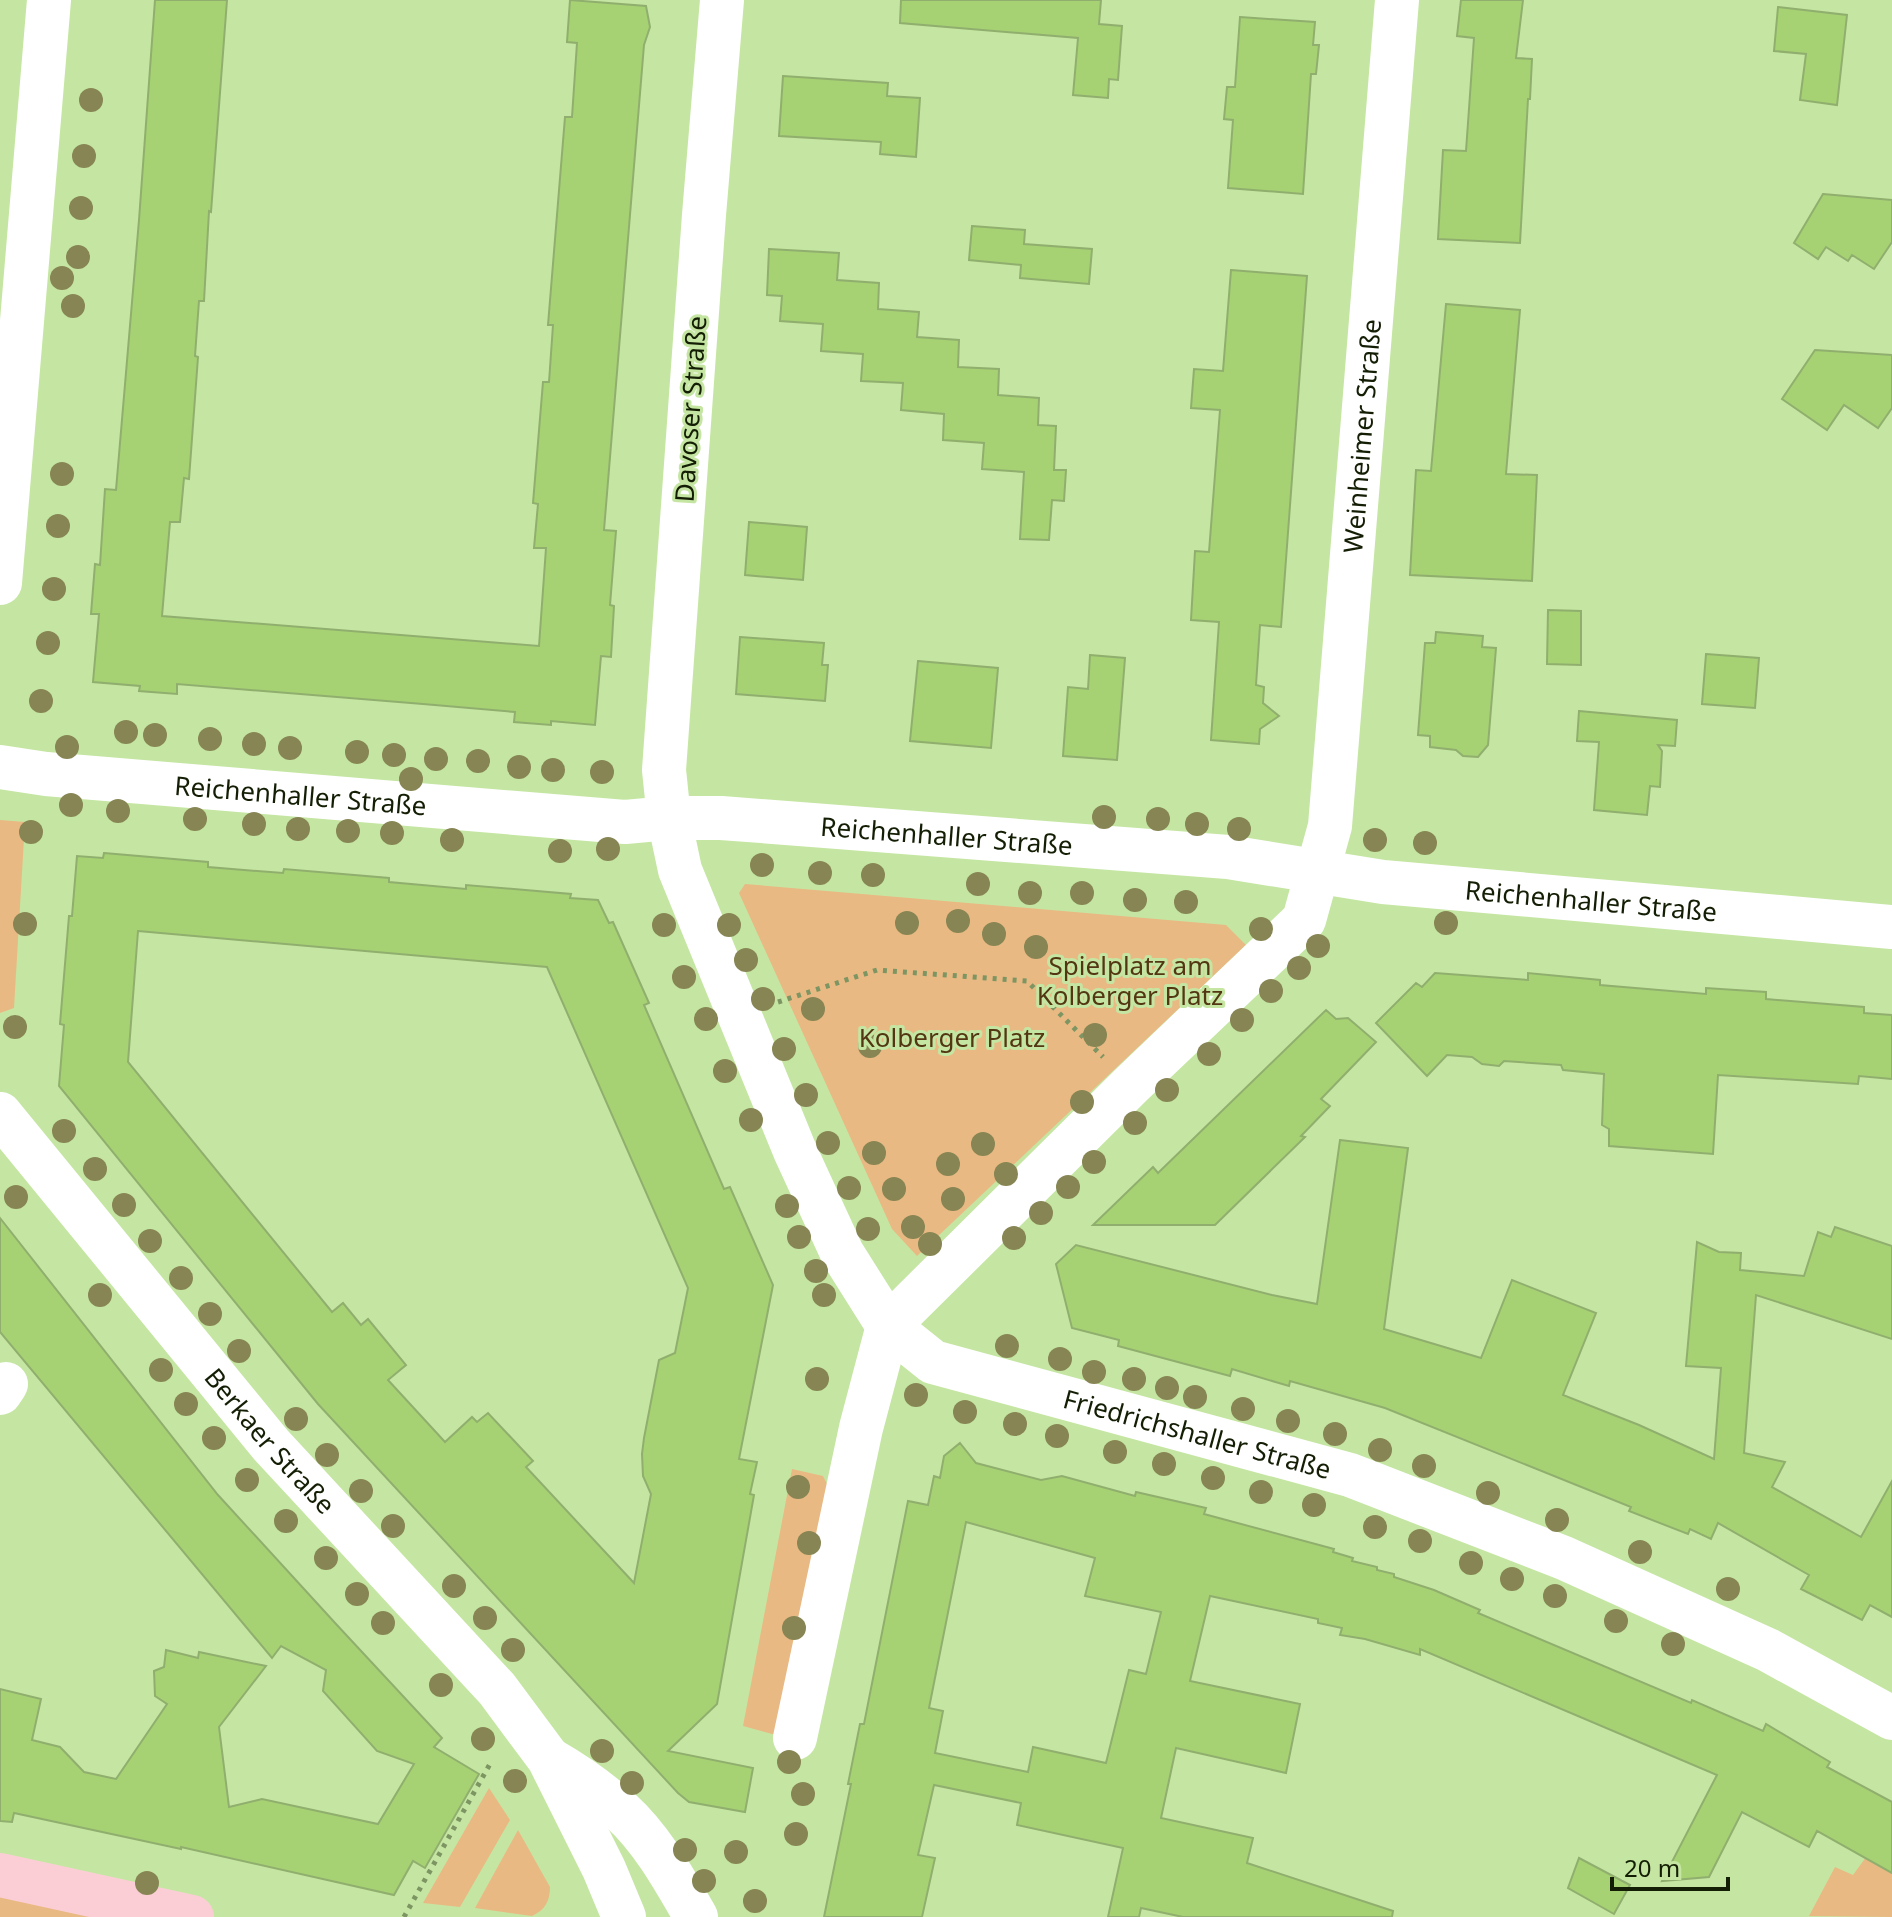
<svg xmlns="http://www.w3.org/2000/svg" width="1892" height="1917" viewBox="0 0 1892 1917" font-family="'Noto Sans',sans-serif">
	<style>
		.green { fill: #e9b983 }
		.building { fill: #a6d274; stroke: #90af6e; stroke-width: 2; fill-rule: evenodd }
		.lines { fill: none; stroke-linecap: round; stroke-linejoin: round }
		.path { stroke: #7d9562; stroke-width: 5; stroke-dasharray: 4 6; stroke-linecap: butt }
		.minor { stroke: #fff; stroke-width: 44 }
		.major { stroke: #fbced6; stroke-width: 44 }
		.tree { fill: #868553 }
		.labels { text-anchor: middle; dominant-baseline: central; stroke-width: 6; stroke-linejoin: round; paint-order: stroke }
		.street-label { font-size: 26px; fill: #131e04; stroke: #c5e6a2 }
		.park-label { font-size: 26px; fill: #533612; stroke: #c5e6a2 }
	</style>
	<rect width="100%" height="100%" fill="#c5e6a2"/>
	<g class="green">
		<path d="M0,820L25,822L14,1008L0,1013Z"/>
		<path d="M745,884L1226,925L1246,945L917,1256L892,1229L739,893Z"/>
		<path d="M792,1469L823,1476L828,1486L776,1735L743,1726Z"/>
		<path d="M489,1788L510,1820L460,1907L423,1903Z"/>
		<path d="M518,1830L550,1887C550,1901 545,1910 532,1916L475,1908Z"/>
		<path d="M1869,1853L1892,1873V1917L1809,1916L1835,1867L1853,1875Z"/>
		<path d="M0,1896L95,1917H0Z"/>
	</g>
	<g class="building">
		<path d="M155,0H227L211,212L209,211L204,301H199L197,328L195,356L198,357L189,479L184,478L180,522H170L162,616L539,646L546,548H534L538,504L533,503L543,382H549L553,325H548L565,117H572L577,43L567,42L570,0L646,6L650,27L644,45L604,530L616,531L610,605L614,606L611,657L601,656L595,725L551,721V725L514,722L515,712L423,704L177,684V694L139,691L140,686L93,682L99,614H91L95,564L100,565L105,489L116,490L139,220Z"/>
		<path d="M901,0H1101L1099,24L1122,26L1118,80L1109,79L1108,98L1073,95L1078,38L900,23Z"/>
		<path d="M1461,0H1523L1516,58L1532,59L1530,99H1528L1520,243L1438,239L1443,150L1466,151L1474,38L1457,36Z"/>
		<path d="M1778,7L1847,15L1837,105L1800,100L1806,54L1774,51Z"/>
		<path d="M1240,17L1315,22L1313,45H1319L1316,74H1311L1303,194L1228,188L1233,120L1224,119L1227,87H1235Z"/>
		<path d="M783,76L888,83L887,96L920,98L916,157L880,154L881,142L779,136Z"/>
		<path d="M1823,194L1892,200V242L1874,269L1852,255L1848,261L1826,247L1818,259L1794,243Z"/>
		<path d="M972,226L1025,230L1024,244L1092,249L1089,284L1020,278L1021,265L969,260Z"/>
		<path d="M769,249L839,253L837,280L879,283L878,309L919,312L917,337L959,340L958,367L999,369L998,395L1039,398L1038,425L1056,426L1054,470H1066L1064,501L1052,500L1049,540L1020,539L1024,472L982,469L984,443L943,440L944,414L901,410L903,383L861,381L863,354L821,351L823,324L780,321L782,296L767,295Z"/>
		<path d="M1231,270L1307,276L1281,627L1260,625L1256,685L1264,687L1263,703L1279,716L1260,729L1259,744L1211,740L1219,622L1191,620L1195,551L1209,552L1220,410L1191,408L1194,369L1223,371Z"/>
		<path d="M1446,304L1520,310L1506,474L1537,475L1532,581L1410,575L1416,470L1431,471Z"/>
		<path d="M1815,350L1892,355V408L1878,428L1844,405L1827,430L1782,399Z"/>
		<path d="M749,522L807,527L803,580L745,575Z"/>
		<path d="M1548,610L1581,611V665L1547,664Z"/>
		<path d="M1436,632L1483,636L1482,647L1496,648L1488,745L1478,757L1463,756L1456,750L1430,747V736L1418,735L1425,643H1435Z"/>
		<path d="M740,637L824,643L822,665H828L825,701L736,694Z"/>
		<path d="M1706,654L1759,658L1755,708L1702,704Z"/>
		<path d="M1090,655L1125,658L1117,760L1063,756L1068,687L1088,689Z"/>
		<path d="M918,661L998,668L991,748L910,741Z"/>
		<path d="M1579,711L1677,720L1675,746L1658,745L1662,751L1660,787L1650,786L1647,815L1594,810L1599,742L1577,741Z"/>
		<path d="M104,853L208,862V867L244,870L283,873L284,869L389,878V882L466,889V885L571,894L570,898L598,900L609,923L613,922L649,1003L644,1005L724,1189L730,1187L773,1285L739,1459L757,1462L750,1494L754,1495L717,1704L668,1751L753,1768L745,1812L689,1802L678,1793L318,1404L59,1086L64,1025L60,1024L69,916H72L77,856L103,858ZM138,931L547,967L688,1288L675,1353L659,1360L644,1438L642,1454L643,1476L651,1494L634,1583L526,1467L533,1461L488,1413L477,1422L472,1417L445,1442L388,1380L406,1365L368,1319L361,1325L343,1303L332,1312L128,1062Z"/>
		<path d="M1435,973L1528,980V973L1600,980V985L1706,994V988L1766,992V999L1864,1007V1013L1892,1015V1079L1859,1076L1858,1084L1718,1075L1713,1154L1609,1146V1129L1602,1125L1604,1074L1563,1070L1561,1065L1504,1061L1499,1066L1482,1064L1472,1057L1447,1055L1427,1076L1376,1023L1416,983L1422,987Z"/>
		<path d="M1326,1010L1336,1019L1348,1018L1376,1042L1321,1099L1330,1106L1301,1136L1305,1137L1215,1225H1093L1153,1167L1158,1173Z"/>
		<path d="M1340,1140L1408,1148L1384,1329L1481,1358L1512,1280L1596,1313L1563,1395L1639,1425L1714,1459L1721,1368L1686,1366L1697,1242L1719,1252L1741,1253L1740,1270L1804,1276L1818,1232L1831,1237L1835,1227L1892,1246V1339L1756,1295L1744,1453L1785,1462L1772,1487L1861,1537L1892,1481V1617L1870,1605L1862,1620L1801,1589L1809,1575L1718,1523L1711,1539L1690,1529L1688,1534L1629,1511L1631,1507L1385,1408L1290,1381L1289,1386L1232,1369L1230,1376L1118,1346L1119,1340L1072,1328L1056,1264L1076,1245L1272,1295L1317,1304Z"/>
		<path d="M0,1218L218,1495L336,1624L442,1738L434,1747L479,1774L425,1868L413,1861L394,1895L181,1847V1849L14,1813L12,1822L0,1821V1689L41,1699L32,1740L60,1747L84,1772L116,1779L167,1704L155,1696L154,1671L164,1667L166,1650L198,1658L199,1652L266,1666L219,1727L229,1807L262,1799L378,1824L414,1764L377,1751L323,1691L326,1670L281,1646L272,1658L0,1332Z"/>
		<path d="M960,1443L976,1463L1041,1480L1062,1476L1135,1496L1136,1492L1206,1508L1204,1514L1334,1549L1333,1552L1353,1558L1352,1561L1377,1567V1570L1394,1574V1577L1434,1590L1480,1610L1478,1613L1691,1703L1692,1700L1763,1731L1766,1724L1830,1762L1827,1767L1892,1802V1873L1817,1831L1809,1847L1742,1812L1709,1877L1662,1881L1717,1775L1420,1649V1655L1365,1639L1340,1635L1342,1628L1318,1623V1619L1210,1596L1190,1681L1300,1704L1286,1773L1176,1748L1161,1818L1253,1838L1247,1863L1393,1911L1392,1917H1183L1141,1908L1139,1917H1108L1123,1848L1017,1825L1021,1803L934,1785L918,1855L935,1858L922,1917H824L851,1784H848L860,1724H864L908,1501L928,1505L934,1476L940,1478L944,1456ZM966,1522L1095,1558L1085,1596L1161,1612L1146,1674L1129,1670L1106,1763L1033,1747L1028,1772L935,1753L943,1711L929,1708Z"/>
		<path d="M1579,1858L1630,1885L1614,1914L1568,1888Z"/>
	</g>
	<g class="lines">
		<g class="path">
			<path d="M778,1002L877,970L1027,981L1103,1057"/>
			<path d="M1050,1004L1059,994"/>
			<path d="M404,1917L490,1764"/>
		</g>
		<g class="minor">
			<path id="s1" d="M722,0L704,215L664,770L669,818L680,870L795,1151L842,1253L888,1326L1132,1084L1304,920L1330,826L1397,0"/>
			<path d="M0,583L49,0"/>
			<path id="s2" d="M0,767L46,774L625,822L669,818H721L1228,857L1383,882L1892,927"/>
			<path id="s3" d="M0,1114L271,1445L497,1689L549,1759L604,1869L624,1917"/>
			<path d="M0,1393L6,1384"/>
			<path id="s4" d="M795,1738L861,1428L888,1326L933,1362L1350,1475L1564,1558L1768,1650L1892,1718"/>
			<path d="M551,1760C577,1775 600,1791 621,1811C653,1840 675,1881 696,1917"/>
		</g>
		<path class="major" d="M0,1875L192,1917"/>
	</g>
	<g class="tree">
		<circle cx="91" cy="100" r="12"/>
		<circle cx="84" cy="156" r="12"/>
		<circle cx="81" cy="208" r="12"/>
		<circle cx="78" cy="257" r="12"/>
		<circle cx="62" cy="278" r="12"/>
		<circle cx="73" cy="306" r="12"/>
		<circle cx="62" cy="474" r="12"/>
		<circle cx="58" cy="526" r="12"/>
		<circle cx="54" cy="589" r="12"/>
		<circle cx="48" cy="643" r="12"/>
		<circle cx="41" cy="701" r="12"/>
		<circle cx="126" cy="732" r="12"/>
		<circle cx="155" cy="735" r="12"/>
		<circle cx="210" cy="739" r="12"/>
		<circle cx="254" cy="744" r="12"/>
		<circle cx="67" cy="747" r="12"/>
		<circle cx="290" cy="748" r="12"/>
		<circle cx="357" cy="752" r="12"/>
		<circle cx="394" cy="755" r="12"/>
		<circle cx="436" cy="759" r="12"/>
		<circle cx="478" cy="761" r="12"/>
		<circle cx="519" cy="767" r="12"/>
		<circle cx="553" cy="770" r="12"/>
		<circle cx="602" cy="772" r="12"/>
		<circle cx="411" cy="779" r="12"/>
		<circle cx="71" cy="805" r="12"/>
		<circle cx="118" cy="811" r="12"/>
		<circle cx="1104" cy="817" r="12"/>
		<circle cx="195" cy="819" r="12"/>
		<circle cx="1158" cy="819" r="12"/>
		<circle cx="254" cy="824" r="12"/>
		<circle cx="1197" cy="824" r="12"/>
		<circle cx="298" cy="829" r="12"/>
		<circle cx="1239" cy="829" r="12"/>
		<circle cx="348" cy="831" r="12"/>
		<circle cx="31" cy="832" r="12"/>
		<circle cx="392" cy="833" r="12"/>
		<circle cx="452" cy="840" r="12"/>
		<circle cx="1375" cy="840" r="12"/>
		<circle cx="1425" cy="843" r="12"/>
		<circle cx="608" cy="849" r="12"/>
		<circle cx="560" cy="851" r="12"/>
		<circle cx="762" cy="865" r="12"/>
		<circle cx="820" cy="873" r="12"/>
		<circle cx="873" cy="875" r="12"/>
		<circle cx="978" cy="884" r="12"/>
		<circle cx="1030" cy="893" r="12"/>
		<circle cx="1082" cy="893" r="12"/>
		<circle cx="1135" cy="900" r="12"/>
		<circle cx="1186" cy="902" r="12"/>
		<circle cx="958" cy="921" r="12"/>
		<circle cx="907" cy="923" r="12"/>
		<circle cx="1446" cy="923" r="12"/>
		<circle cx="25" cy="924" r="12"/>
		<circle cx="664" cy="925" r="12"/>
		<circle cx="729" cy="925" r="12"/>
		<circle cx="1261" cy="929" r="12"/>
		<circle cx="994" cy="934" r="12"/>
		<circle cx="1318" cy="946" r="12"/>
		<circle cx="1036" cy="947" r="12"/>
		<circle cx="746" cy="960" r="12"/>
		<circle cx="1299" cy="968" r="12"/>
		<circle cx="684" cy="977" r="12"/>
		<circle cx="1271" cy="991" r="12"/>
		<circle cx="763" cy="999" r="12"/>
		<circle cx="813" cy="1009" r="12"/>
		<circle cx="706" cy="1019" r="12"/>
		<circle cx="1242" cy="1020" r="12"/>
		<circle cx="15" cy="1027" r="12"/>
		<circle cx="1095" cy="1035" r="12"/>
		<circle cx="870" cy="1046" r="12"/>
		<circle cx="784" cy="1049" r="12"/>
		<circle cx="1209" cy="1054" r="12"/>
		<circle cx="725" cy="1071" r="12"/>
		<circle cx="1167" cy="1090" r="12"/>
		<circle cx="806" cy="1095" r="12"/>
		<circle cx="1082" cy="1102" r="12"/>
		<circle cx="751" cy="1120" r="12"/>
		<circle cx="1135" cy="1123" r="12"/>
		<circle cx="64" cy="1131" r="12"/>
		<circle cx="828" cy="1143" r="12"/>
		<circle cx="983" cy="1144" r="12"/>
		<circle cx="874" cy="1153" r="12"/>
		<circle cx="1094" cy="1162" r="12"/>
		<circle cx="948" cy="1164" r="12"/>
		<circle cx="95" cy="1169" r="12"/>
		<circle cx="1006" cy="1174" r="12"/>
		<circle cx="1068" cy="1187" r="12"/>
		<circle cx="849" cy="1188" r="12"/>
		<circle cx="894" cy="1189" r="12"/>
		<circle cx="16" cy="1197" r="12"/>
		<circle cx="953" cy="1199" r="12"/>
		<circle cx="124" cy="1205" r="12"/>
		<circle cx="787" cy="1206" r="12"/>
		<circle cx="1041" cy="1213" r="12"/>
		<circle cx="913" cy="1227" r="12"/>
		<circle cx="868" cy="1229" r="12"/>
		<circle cx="799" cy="1237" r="12"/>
		<circle cx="1014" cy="1238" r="12"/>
		<circle cx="150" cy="1241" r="12"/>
		<circle cx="930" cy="1244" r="12"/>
		<circle cx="816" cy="1271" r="12"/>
		<circle cx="181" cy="1278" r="12"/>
		<circle cx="100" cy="1295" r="12"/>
		<circle cx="824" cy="1295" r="12"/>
		<circle cx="210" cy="1314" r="12"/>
		<circle cx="1007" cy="1346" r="12"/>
		<circle cx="239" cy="1351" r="12"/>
		<circle cx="1060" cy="1359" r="12"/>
		<circle cx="161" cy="1370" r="12"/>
		<circle cx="1094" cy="1372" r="12"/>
		<circle cx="817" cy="1379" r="12"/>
		<circle cx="1134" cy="1379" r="12"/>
		<circle cx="1167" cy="1388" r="12"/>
		<circle cx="916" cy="1395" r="12"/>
		<circle cx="1195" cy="1397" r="12"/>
		<circle cx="186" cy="1404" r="12"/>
		<circle cx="1243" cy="1409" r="12"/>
		<circle cx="965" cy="1412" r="12"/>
		<circle cx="296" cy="1419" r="12"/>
		<circle cx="1288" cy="1421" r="12"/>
		<circle cx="1015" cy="1424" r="12"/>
		<circle cx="1335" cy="1434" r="12"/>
		<circle cx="1057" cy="1436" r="12"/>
		<circle cx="214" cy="1438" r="12"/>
		<circle cx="1380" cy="1450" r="12"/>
		<circle cx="1115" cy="1452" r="12"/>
		<circle cx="327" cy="1455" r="12"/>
		<circle cx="1164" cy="1464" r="12"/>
		<circle cx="1424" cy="1466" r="12"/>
		<circle cx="1213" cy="1478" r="12"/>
		<circle cx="247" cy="1480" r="12"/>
		<circle cx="798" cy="1487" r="12"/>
		<circle cx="361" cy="1491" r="12"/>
		<circle cx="1261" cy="1492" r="12"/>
		<circle cx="1488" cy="1493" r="12"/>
		<circle cx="1314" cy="1505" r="12"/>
		<circle cx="1557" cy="1520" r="12"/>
		<circle cx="286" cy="1521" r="12"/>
		<circle cx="393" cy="1526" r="12"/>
		<circle cx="1375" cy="1527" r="12"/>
		<circle cx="1420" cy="1541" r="12"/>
		<circle cx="809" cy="1543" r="12"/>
		<circle cx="1640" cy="1552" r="12"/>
		<circle cx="326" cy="1558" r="12"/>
		<circle cx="1471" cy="1563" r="12"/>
		<circle cx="1512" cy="1579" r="12"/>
		<circle cx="454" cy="1586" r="12"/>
		<circle cx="1728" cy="1589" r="12"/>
		<circle cx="357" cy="1594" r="12"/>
		<circle cx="1555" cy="1596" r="12"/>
		<circle cx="485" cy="1618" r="12"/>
		<circle cx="1616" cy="1621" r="12"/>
		<circle cx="383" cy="1623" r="12"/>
		<circle cx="794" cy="1628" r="12"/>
		<circle cx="1673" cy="1644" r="12"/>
		<circle cx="513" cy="1650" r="12"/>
		<circle cx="441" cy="1685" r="12"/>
		<circle cx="483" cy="1739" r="12"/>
		<circle cx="602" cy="1751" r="12"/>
		<circle cx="789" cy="1762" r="12"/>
		<circle cx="515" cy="1781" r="12"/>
		<circle cx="632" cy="1783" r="12"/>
		<circle cx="803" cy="1794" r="12"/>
		<circle cx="796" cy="1834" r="12"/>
		<circle cx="685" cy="1850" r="12"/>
		<circle cx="736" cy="1852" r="12"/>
		<circle cx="704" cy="1881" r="12"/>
		<circle cx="147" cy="1883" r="12"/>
		<circle cx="755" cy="1901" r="12"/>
	</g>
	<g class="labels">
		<g class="street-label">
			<text transform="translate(690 409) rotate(-86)">Davoser Straße</text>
			<text stroke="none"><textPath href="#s1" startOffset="2446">Weinheimer Straße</textPath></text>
			<text stroke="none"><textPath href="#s2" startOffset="302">Reichenhaller Straße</textPath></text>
			<text stroke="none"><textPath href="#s2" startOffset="950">Reichenhaller Straße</textPath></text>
			<text stroke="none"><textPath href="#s2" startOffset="1598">Reichenhaller Straße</textPath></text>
			<text stroke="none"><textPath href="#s4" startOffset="754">Friedrichshaller Straße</textPath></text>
			<text stroke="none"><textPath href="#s3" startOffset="424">Berkaer Straße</textPath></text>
		</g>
		<g class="park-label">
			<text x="1130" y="965">Spielplatz am<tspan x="1130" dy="30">Kolberger Platz</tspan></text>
			<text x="952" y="1037">Kolberger Platz</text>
		</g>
	</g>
	<path d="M1612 1877v12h116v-12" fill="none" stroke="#131e04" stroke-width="4"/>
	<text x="1624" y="1877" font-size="24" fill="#131e04" stroke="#c5e6a2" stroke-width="6" paint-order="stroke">20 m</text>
</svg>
